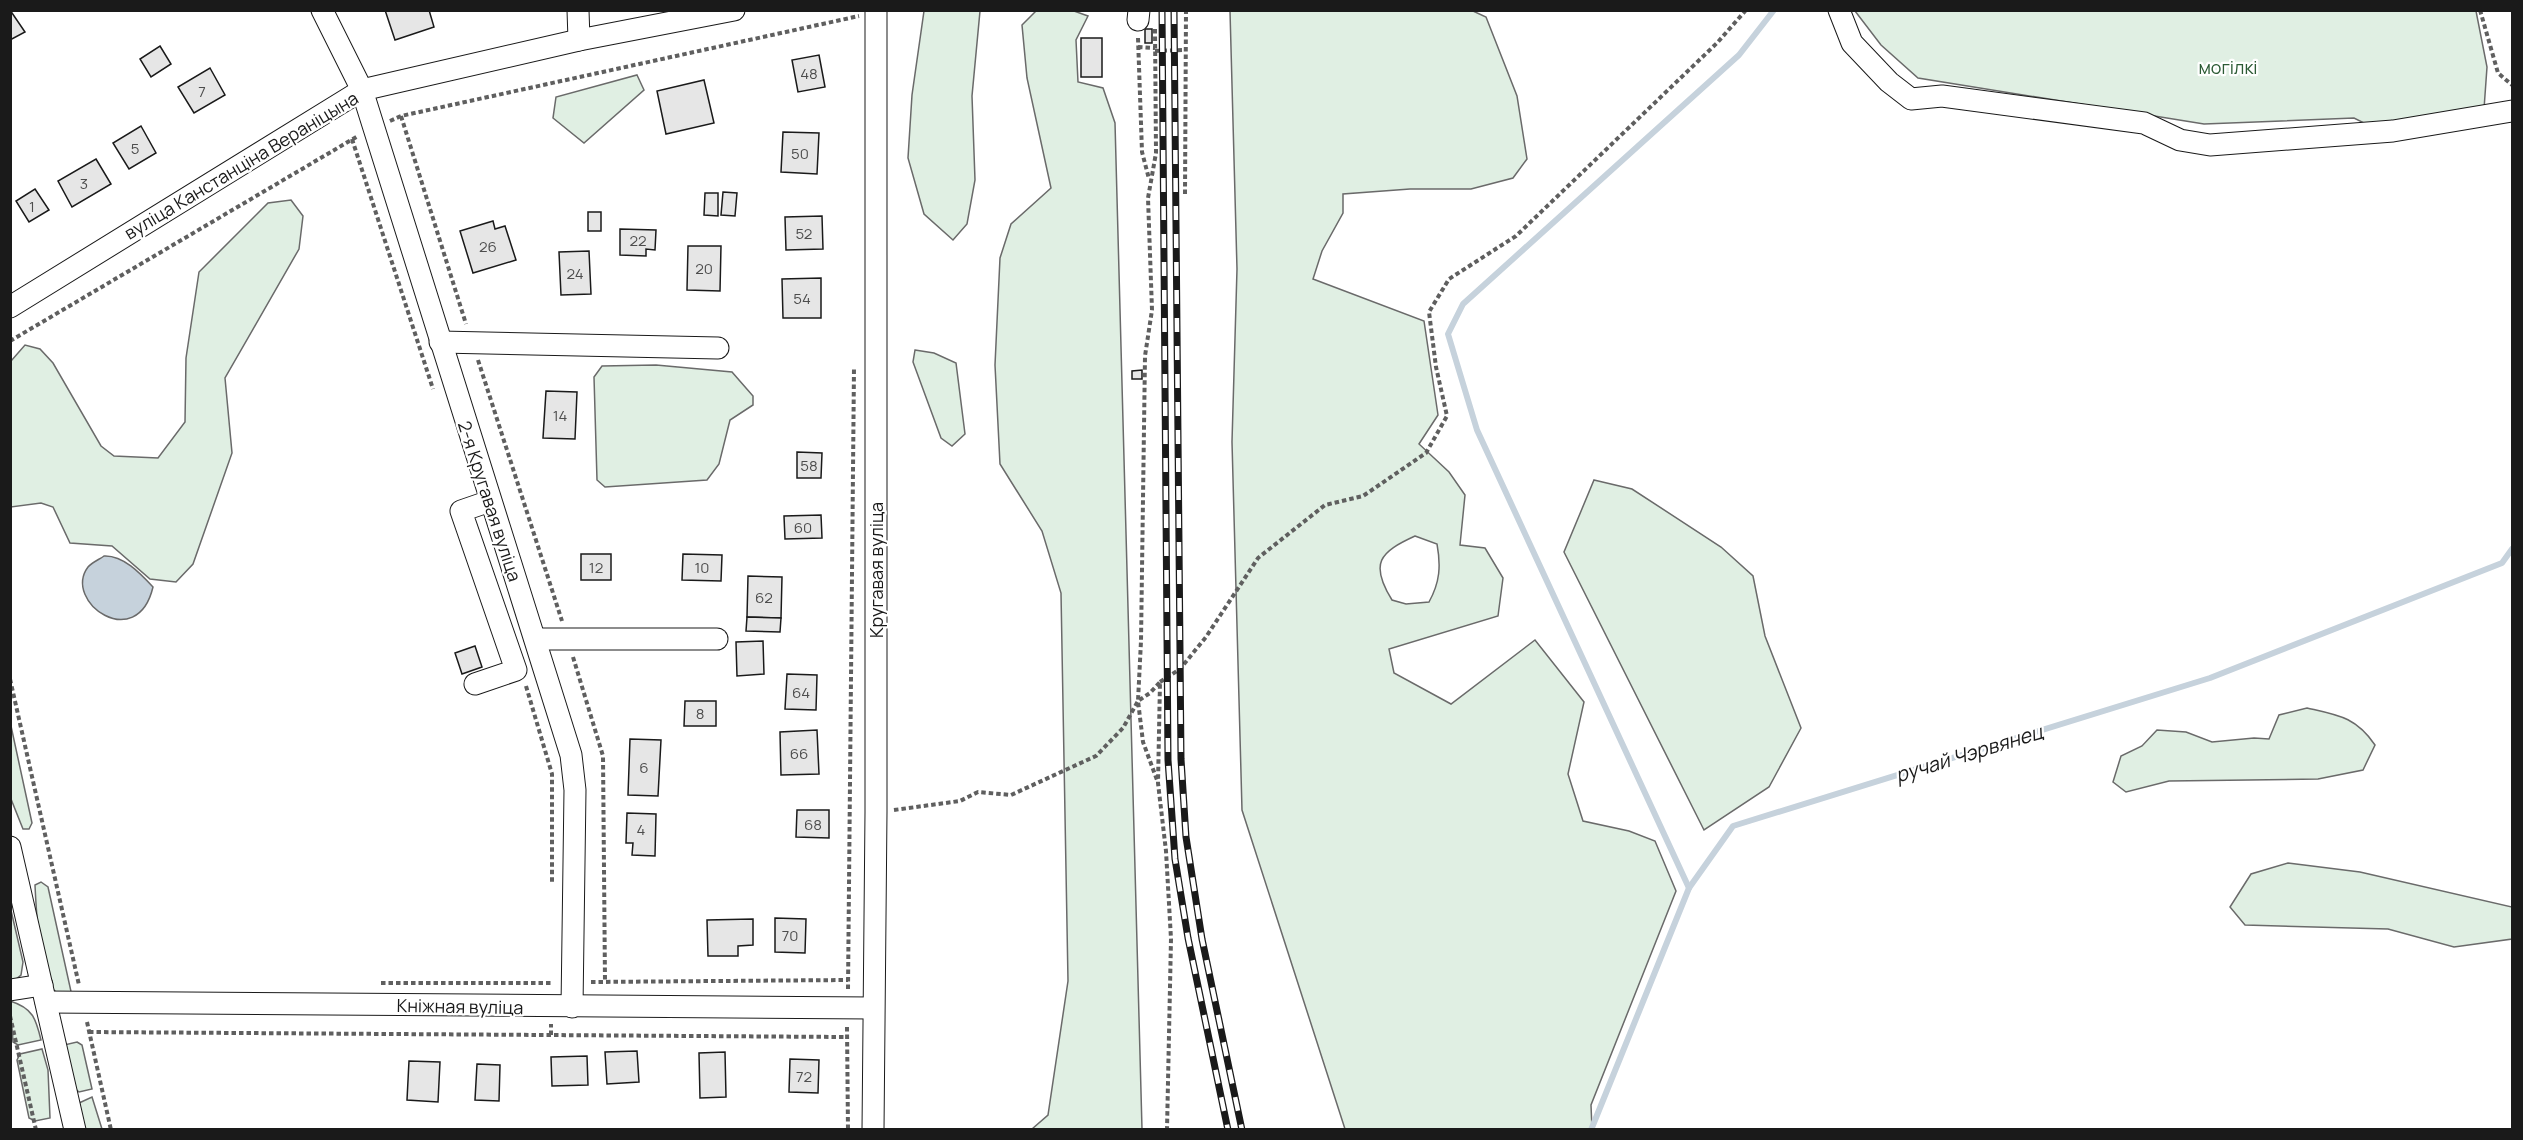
<svg xmlns="http://www.w3.org/2000/svg" width="2523" height="1140" viewBox="0 0 2523 1140" font-family="Manrope,sans-serif">
	<style>
		.green { fill: #e0efe3; stroke: #6a6a6a; stroke-width: 1.5; fill-rule: evenodd }
		.water { fill: #c6d2dc; stroke: #6a6a6a; stroke-width: 1.5 }
		.lines { fill: none; stroke-linecap: round; stroke-linejoin: round }
		.stream { stroke: #c6d2dc; stroke-width: 6 }
		.building { fill: #e6e6e6; stroke: #1a1a1a; stroke-width: 1.5 }
		.minor-casing { stroke: #1a1a1a; stroke-width: 23 }
		.path { stroke: #5f5f5f; stroke-width: 4; stroke-dasharray: 4.5 3; stroke-linecap: butt }
		.minor { stroke: #fff; stroke-width: 21 }
		.rail-casing { stroke: #1a1a1a; stroke-width: 7 }
		.rail { stroke: #fff; stroke-width: 4.5; stroke-dasharray: 14; stroke-linecap: butt }
		.labels { text-anchor: middle; dominant-baseline: central; stroke-width: 4.5; stroke-linejoin: round; paint-order: stroke }
		.number-label { font-size: 15px; fill: #4d4d4d }
		.park-label { font-size: 18px; fill: #2b5a34; stroke: #fff }
		.street-label { font-size: 18px; fill: #1a1a1a; stroke: #fff }
		.water-label { font-size: 20px; font-style: italic; fill: #1a1a1a; stroke: #fff }
	</style>
	<rect width="100%" height="100%" fill="#fff"/>
	<g class="green">
		<path d="M924,11H980L972,96L975,180L967,224L953,240L924,214L908,158L912,95Z"/>
		<path d="M1036,11H1074L1088,16L1076,40L1078,82L1103,88L1115,123L1142,1129H1032L1048,1115L1068,981L1061,593L1042,531L1000,464L995,365L1000,258L1011,224L1051,188L1027,78L1022,25Z"/>
		<path d="M1230,11H1473L1486,17L1517,96L1527,159L1513,178L1471,189H1410L1343,194V213L1322,251L1313,279L1424,321L1438,415L1419,444L1449,472L1465,495L1460,545L1485,548L1503,578L1498,616L1389,649L1394,673L1451,704L1535,640L1584,702L1568,774L1583,821L1629,831L1655,841L1676,891L1591,1105L1592,1129H1345L1242,810L1232,442L1237,269ZM1415,536L1437,544C1441,566 1440,582 1429,602L1406,604L1392,600C1369,563 1380,552 1415,536Z"/>
		<path d="M1855,11H2476L2487,67L2484,109L2374,128L2354,118L2204,124L1918,78L1881,45Z"/>
		<path d="M637,75L644,90L584,143L553,118L556,97Z"/>
		<path d="M291,200L303,216L299,249L225,378L232,453L193,564L176,582L150,579L112,546L70,543L53,507L41,503L11,507V361L25,345L40,349L53,363L101,446L114,456L158,458L185,422L186,358L199,272L268,203Z"/>
		<path d="M915,350L934,353L956,363L965,434L952,446L941,438L913,362Z"/>
		<path d="M656,365L732,372L753,396V405L730,420L719,464L707,480L605,487L597,480L594,377L602,366Z"/>
		<path d="M1594,480L1632,489L1721,547L1753,576L1765,636L1801,728L1769,787L1704,830L1564,552Z"/>
		<path d="M2307,708C2338,715 2356,717 2375,745L2363,770L2318,779L2169,781L2126,792L2113,782L2121,756L2142,746L2157,730L2186,732L2212,742L2254,738L2269,739L2279,715Z"/>
		<path d="M11,726L32,823L29,829H23L11,799Z"/>
		<path d="M2288,863L2360,872L2512,907V939L2454,947L2388,929L2245,925L2230,907L2251,874Z"/>
		<path d="M41,882L48,887L72,996C67,995 59,995 55,991C39,978 36,906 35,885Z"/>
		<path d="M10,906L23,962L21,975L10,984Z"/>
		<path d="M10,1001C33,1008 36,1019 41,1040L18,1045L13,1042Z"/>
		<path d="M77,1042L82,1045L92,1089L79,1092L72,1086L64,1045Z"/>
		<path d="M42,1049L48,1070L50,1118L35,1121L29,1118L17,1060L20,1054Z"/>
		<path d="M92,1097L102,1129H82L79,1103Z"/>
	</g>
	<path class="water" d="M104,556C123,555 140,573 153,587C137,654 62,602 88,567C91,563 100,559 104,556Z"/>
	<g class="lines">
		<g class="stream">
			<path d="M1689,888L1477,430L1448,334L1463,304L1739,55L1774,10"/>
			<path d="M1591,1130L1689,888L1733,826L2210,678L2502,563L2512,549"/>
		</g>
	</g>
	<g class="building">
		<path d="M10,10L25,32L10,40Z"/>
		<path d="M385,10H429L434,27L395,40Z"/>
		<rect x="1145" y="29" width="7" height="14"/>
		<rect x="1081" y="38" width="21" height="39"/>
		<path d="M160,46L171,64L151,77L140,59Z"/>
		<path d="M819,55L825,87L798,92L792,60Z"/>
		<path d="M210,68L225,95L194,113L178,87Z"/>
		<path d="M704,80L714,123L666,134L657,91Z"/>
		<path d="M141,126L156,153L129,169L113,143Z"/>
		<path d="M783,132L819,133L817,174L781,172Z"/>
		<path d="M96,159L111,184L72,207L58,181Z"/>
		<path d="M35,189L49,210L29,222L16,201Z"/>
		<path d="M723,192L737,193L735,216L721,215Z"/>
		<path d="M705,193H718V216L704,215Z"/>
		<rect x="588" y="212" width="13" height="19"/>
		<path d="M822,216L823,249L786,250L785,217Z"/>
		<path d="M493,221L495,229L505,226L516,260L473,273L460,231Z"/>
		<path d="M620,229L656,230L655,250L646,249V256L620,255Z"/>
		<path d="M688,246H721L720,291L687,290Z"/>
		<path d="M589,251L591,294L561,295L559,252Z"/>
		<path d="M821,278V318H783L782,279Z"/>
		<path d="M1142,370V379H1132V371Z"/>
		<path d="M546,391L577,392L575,439L543,438Z"/>
		<path d="M797,452L822,453L821,478H797Z"/>
		<path d="M821,515L822,538L785,539L784,516Z"/>
		<rect x="581" y="554" width="30" height="26"/>
		<path d="M683,554L722,555L721,581L682,580Z"/>
		<path d="M748,576L782,577L781,618L747,617Z"/>
		<path d="M747,617L781,618L780,632L746,631Z"/>
		<path d="M763,641L764,674L737,676L736,642Z"/>
		<path d="M475,646L482,667L462,674L455,653Z"/>
		<path d="M787,674L817,675L816,710L785,709Z"/>
		<path d="M685,701H716V726H684Z"/>
		<path d="M817,730L819,774L781,775L780,732Z"/>
		<path d="M630,739L661,740L658,796L628,795Z"/>
		<path d="M797,810H829V838L796,837Z"/>
		<path d="M627,813L656,814L655,856L632,855L633,843H626Z"/>
		<path d="M775,918L806,919L805,953L775,952Z"/>
		<path d="M753,919V945L738,946V956H708L707,920Z"/>
		<path d="M637,1051L639,1082L607,1084L605,1052Z"/>
		<path d="M725,1052L726,1097L700,1098L699,1053Z"/>
		<path d="M587,1056L588,1085L552,1086L551,1057Z"/>
		<path d="M790,1059L819,1060L818,1093L789,1092Z"/>
		<path d="M409,1061L440,1062L438,1102L407,1100Z"/>
		<path d="M477,1064L500,1065L499,1101L475,1100Z"/>
	</g>
	<g class="lines">
		<defs>
			<g id="minor">
				<path d="M322,10L362,90L571,755L575,790L572,1007"/>
				<path d="M578,10L579,40"/>
				<path d="M1839,10L1852,43L1889,82L1911,99L1942,96L2144,123L2180,140L2210,145L2393,131L2512,111"/>
				<path d="M1138,20L1139,10"/>
				<path d="M10,307L362,90L579,40L734,10"/>
				<path d="M440,342L718,348"/>
				<path d="M535,639H717"/>
				<path d="M475,684L516,670L461,511L490,501"/>
				<path d="M10,847L75,1130"/>
				<path d="M10,990L42,985"/>
				<path d="M46,1002L873,1008"/>
				<path d="M873,1130L876,812V10"/>
			</g>
		</defs>
		<use href="#minor" class="minor-casing"/>
		<g class="path">
			<path d="M2480,10L2498,73L2512,85"/>
			<path d="M1155,29L1156,153L1148,198L1152,310L1145,356L1141,641L1138,701L1150,693L1160,682L1158,783L1166,851L1171,939L1167,1130"/>
			<path d="M1138,38L1142,152L1149,179"/>
			<path d="M1138,47L1155,48"/>
			<path d="M1155,51L1185,50"/>
			<path d="M401,116L466,324"/>
			<path d="M390,121L401,116L859,16"/>
			<path d="M352,139L433,389"/>
			<path d="M1185,194L1186,10"/>
			<path d="M10,341L358,136"/>
			<path d="M478,360L562,621"/>
			<path d="M573,657L603,756L605,982"/>
			<path d="M10,679L79,985"/>
			<path d="M1160,682L1180,669L1206,637L1258,558L1325,505L1363,496L1426,453L1447,416L1436,367L1429,312L1449,279L1516,236L1717,43L1746,10"/>
			<path d="M526,686L552,774V884"/>
			<path d="M894,810L960,801L978,792L1011,795L1096,756L1123,728L1138,701L1143,742L1157,780"/>
			<path d="M591,982L848,980"/>
			<path d="M381,983H553"/>
			<path d="M848,989L854,367"/>
			<path d="M10,1016L36,1130"/>
			<path d="M87,1022L111,1130"/>
			<path d="M847,1027L848,1130"/>
			<path d="M89,1032L847,1037"/>
			<path d="M551,1035V1024"/>
		</g>
		<use href="#minor" class="minor"/>
		<defs>
			<g id="rail">
				<path d="M1162,10L1168,760L1175,859L1188,938L1228,1130"/>
				<path d="M1174,10L1181,759L1186,837L1202,939L1242,1130"/>
			</g>
		</defs>
		<use href="#rail" class="rail-casing"/>
		<use href="#rail" class="rail"/>
	</g>
	<g class="labels">
		<g class="number-label">
			<text x="809" y="73">48</text>
			<text x="202" y="91">7</text>
			<text x="135" y="148">5</text>
			<text x="800" y="153">50</text>
			<text x="84" y="183">3</text>
			<text x="32" y="206">1</text>
			<text x="804" y="233">52</text>
			<text x="638" y="240">22</text>
			<text x="488" y="246">26</text>
			<text x="704" y="268">20</text>
			<text x="575" y="273">24</text>
			<text x="802" y="298">54</text>
			<text x="560" y="415">14</text>
			<text x="809" y="465">58</text>
			<text x="803" y="527">60</text>
			<text x="596" y="567">12</text>
			<text x="702" y="567">10</text>
			<text x="764" y="597">62</text>
			<text x="801" y="692">64</text>
			<text x="700" y="713">8</text>
			<text x="799" y="753">66</text>
			<text x="644" y="767">6</text>
			<text x="813" y="824">68</text>
			<text x="641" y="829">4</text>
			<text x="790" y="935">70</text>
			<text x="804" y="1076">72</text>
		</g>
		<g class="park-label">
			<text x="2228" y="67">могілкі</text>
		</g>
		<g class="street-label">
			<text transform="translate(241 165) rotate(-31)">вуліца Канстанціна Вераніцына</text>
			<text transform="translate(490 501) rotate(72)">2-я Кругавая вуліца</text>
			<text transform="translate(876 570) rotate(-90)">Кругавая вуліца</text>
			<text transform="translate(460 1006) rotate(1)">Кніжная вуліца</text>
		</g>
		<g class="water-label">
			<text transform="translate(1969 753) rotate(-17)">ручай Чэрвянец</text>
		</g>
	</g>
	<rect width="2523" height="1140" fill="none" stroke="#1a1a1a" stroke-width="24"/>
</svg>
